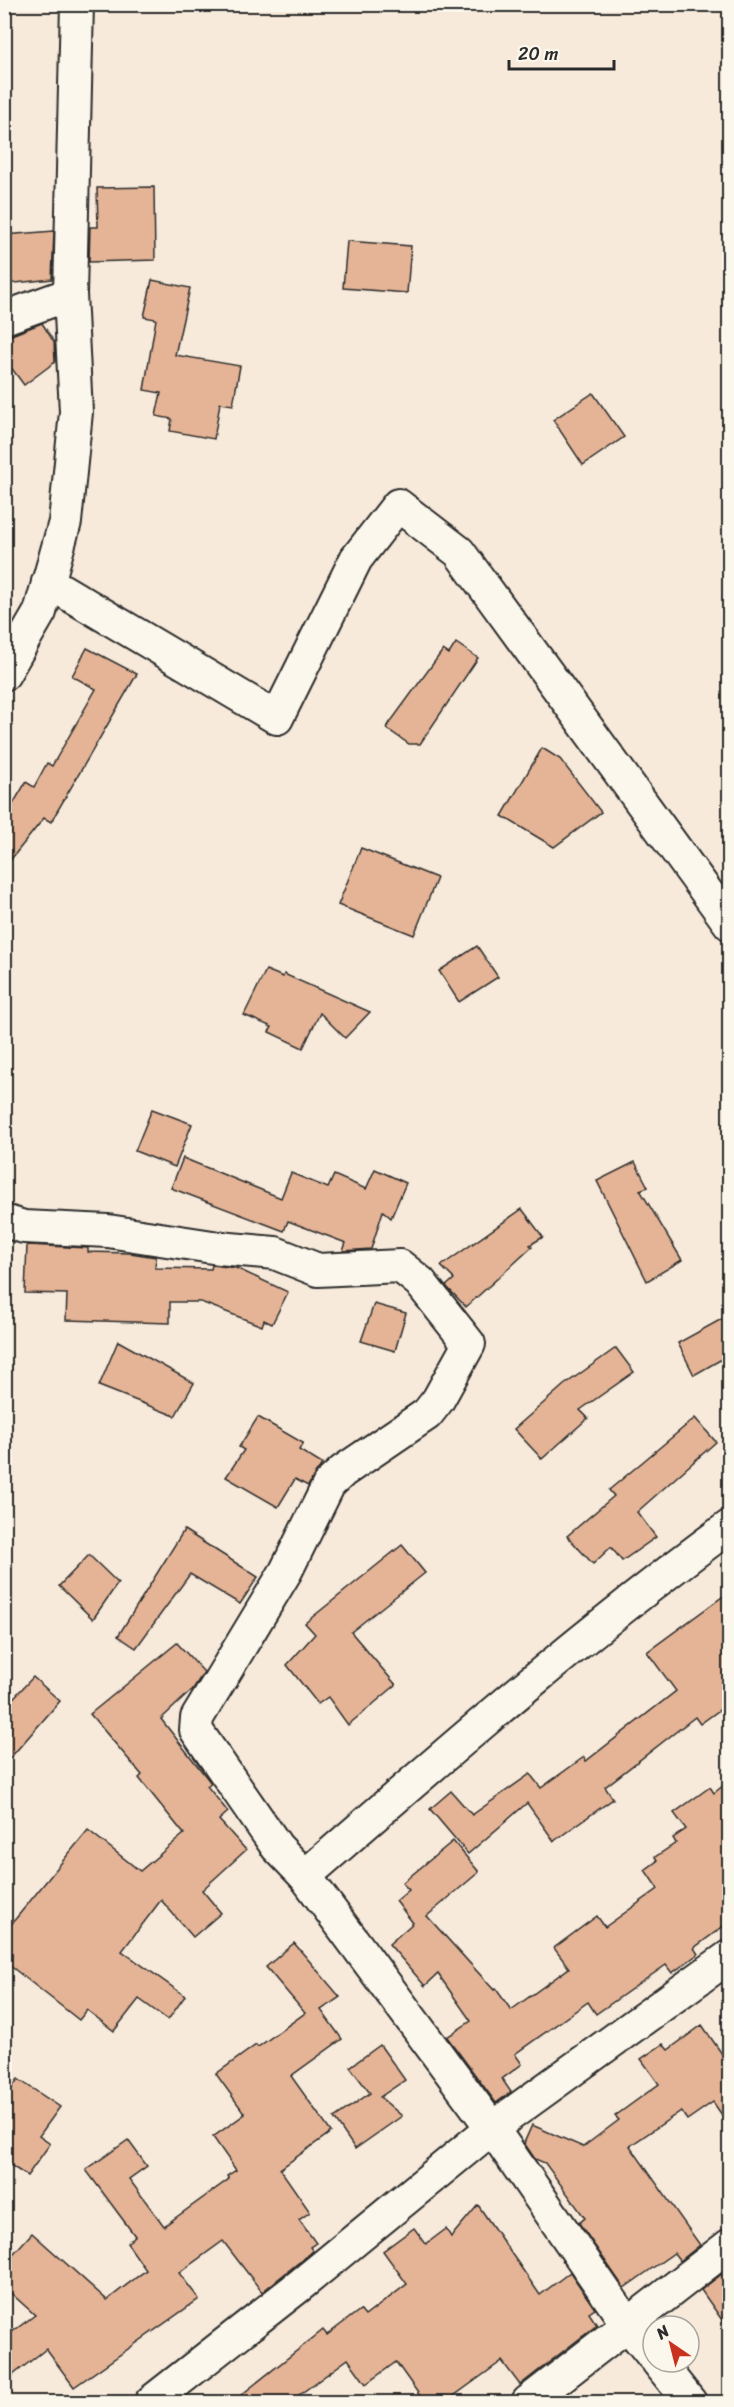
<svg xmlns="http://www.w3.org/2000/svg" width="734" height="2407" viewBox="0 0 734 2407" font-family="Sriracha,sans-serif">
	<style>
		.building { fill: #e5b496; stroke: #2b2b2b; stroke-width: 1.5 }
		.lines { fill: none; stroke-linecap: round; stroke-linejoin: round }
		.minor-casing { stroke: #2b2b2b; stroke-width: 36 }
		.minor { stroke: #fbf7ec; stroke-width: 32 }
	</style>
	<rect width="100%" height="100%" fill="#f7eadb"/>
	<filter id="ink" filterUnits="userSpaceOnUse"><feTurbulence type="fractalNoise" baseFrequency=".0167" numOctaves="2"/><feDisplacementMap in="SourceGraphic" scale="12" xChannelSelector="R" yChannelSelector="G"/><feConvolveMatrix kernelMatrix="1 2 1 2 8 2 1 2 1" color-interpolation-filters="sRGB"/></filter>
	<g filter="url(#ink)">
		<g class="building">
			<path d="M154,187L155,260L89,262L90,227H98L97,188Z"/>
			<path d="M54,231L52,279L6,284L4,235Z"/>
			<path d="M347,241L411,246L407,293L343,288Z"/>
			<path d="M152,280L190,288L175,355L240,366L233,405L220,403L214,439L170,431L172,419L156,416L161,393L144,390L156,319L144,317Z"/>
			<path d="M42,323L54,342L55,362L24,385L4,358V338Z"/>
			<path d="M593,393L624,437L583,465L553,420Z"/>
			<path d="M456,643L478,658L420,744H409L386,728L443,650L449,654Z"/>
			<path d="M87,648L137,674L51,822L44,818L4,868V819L26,782L34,787L47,763L52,766L96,689L72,676Z"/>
			<path d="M542,748L560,759L601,812L554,847L502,816Z"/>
			<path d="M361,848L437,878L414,935L338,905Z"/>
			<path d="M477,946L498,977L459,1002L439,971Z"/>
			<path d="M266,970L283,977L284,974L370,1012L345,1038L320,1013L303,1048L269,1032L272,1027L244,1015Z"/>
			<path d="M152,1109L192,1124L175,1167L135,1151Z"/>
			<path d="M183,1158L281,1198L291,1173L328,1188L334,1175L366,1189L375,1169L406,1183L391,1218L383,1211L371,1249L343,1251L346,1243L288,1221L284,1231L171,1188Z"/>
			<path d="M635,1162L648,1187L640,1190L682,1260L647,1281L597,1181Z"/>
			<path d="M522,1209L543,1237L530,1245L532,1247L466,1307L446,1286L454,1279L441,1266Z"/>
			<path d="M27,1245L88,1248V1252L130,1253L156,1257L155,1268L211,1269L212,1265L236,1268L288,1292L272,1324L264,1320L262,1326L201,1302H170V1323L66,1320L67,1294L25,1293Z"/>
			<path d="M374,1304L406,1313L395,1351L361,1341Z"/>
			<path d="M729,1315V1355L694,1375L678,1343Z"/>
			<path d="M118,1341L194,1383L175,1416L99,1386Z"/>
			<path d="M616,1348L634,1372L580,1410L588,1418L542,1459L514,1429L564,1385Z"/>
			<path d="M258,1417L303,1443L299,1450L322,1464L308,1486L295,1479L278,1507L226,1477L244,1450L239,1447Z"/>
			<path d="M695,1418L716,1442L637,1512L656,1537L622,1561L611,1547L593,1564L567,1536L614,1496L609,1490Z"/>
			<path d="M184,1530L258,1577L240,1604L190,1574L136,1648L118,1636Z"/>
			<path d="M402,1545L425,1573L351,1632L396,1685L348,1725L328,1697L318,1704L287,1665L315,1634L305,1623Z"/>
			<path d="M89,1555L118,1583L93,1619L59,1586Z"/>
			<path d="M729,1592V1703L700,1724L695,1717L605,1787L613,1799L554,1841L527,1803L468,1854L430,1809L451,1791L472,1815L530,1774L541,1788L584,1757L586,1761L676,1691L647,1652Z"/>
			<path d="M177,1643L204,1672L193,1689L161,1719L211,1783L207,1786L228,1812L219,1820L246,1850L202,1890L221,1913L193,1937L161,1900L122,1951L185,1996L168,2020L139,1999L114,2031L87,2010L79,2020L4,1961V1933L88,1830L140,1871L184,1834L139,1778L142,1775L90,1714Z"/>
			<path d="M33,1677L60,1701L4,1765V1708Z"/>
			<path d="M729,1781V1922L694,1948L698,1954L672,1973L666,1965L596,2014L588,2002L515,2054L522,2064L502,2079L511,2092L496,2103L447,2037L471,2021L438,1974L425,1986L389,1944L413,1923L396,1901L409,1890L402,1883L453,1841L479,1872L427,1916L494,1990L496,1989L511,2010L569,1968L554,1948L597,1916L605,1927L658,1889L645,1870L657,1861L655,1857L676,1843L673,1838L686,1829L674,1813L710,1787L714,1793Z"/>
			<path d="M294,1943L340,1997L321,2010L342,2039L291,2076L331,2132L280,2169L310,2212L299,2220L316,2243L310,2247L313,2251L262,2292L223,2241L179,2273L199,2299L74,2387L46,2349L4,2382V2338L35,2315L4,2287V2264L32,2233L107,2300L146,2270L127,2243L135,2236L86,2170L128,2140L147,2166L129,2179L164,2226L229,2179L227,2176L236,2170L213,2137L245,2114L216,2074L256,2045L258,2047L305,2013L266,1967Z"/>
			<path d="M702,2025L729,2064V2125L713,2102L687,2120L681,2111L630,2146L700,2245L680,2261L674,2253L624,2288L579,2223L585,2218L545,2163L535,2159L524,2143L532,2125L583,2147L619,2120L615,2116L659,2084L641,2059L663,2044L668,2050Z"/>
			<path d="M380,2045L405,2080L380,2097L402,2116L355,2149L334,2118L370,2093L350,2067Z"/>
			<path d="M18,2079L60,2107L39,2136L50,2144L27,2176L4,2161V2099Z"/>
			<path d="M478,2205L540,2295L570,2272L595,2309L589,2313L597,2325L520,2385L502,2361L444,2403H425L396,2362L366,2384L348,2359L288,2403H231L323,2330L327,2335L360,2310L365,2316L407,2284L383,2251L414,2228L426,2244L446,2229L451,2237Z"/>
			<path d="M722,2274L729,2285V2330L701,2290Z"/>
		</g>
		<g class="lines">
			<defs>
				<g id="minor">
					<path d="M4,318L70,294"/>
					<path d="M48,582L277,718L356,559L398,505L459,552L730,924"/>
					<path d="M4,674L40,612L65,522L76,412L70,294L77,4"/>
					<path d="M4,1221L24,1227L108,1231L219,1248L275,1253L318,1270L400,1266L420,1282L469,1344L438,1400L427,1414L343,1471L329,1484L286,1571L197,1718L196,1730L277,1847L305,1876L492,2128L628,2325L653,2356"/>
					<path d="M305,1876C443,1756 581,1635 730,1526"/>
					<path d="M658,2362L690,2402"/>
					<path d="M151,2402L299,2286L492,2128L730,1956"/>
					<path d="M528,2402L730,2245"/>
				</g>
			</defs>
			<use href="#minor" class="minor-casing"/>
			<use href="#minor" class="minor"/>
		</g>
	</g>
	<rect width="734" height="2407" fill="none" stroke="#fbf7ec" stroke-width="24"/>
	<rect x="12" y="12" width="710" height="2383" fill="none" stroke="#2b2b2b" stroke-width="2" filter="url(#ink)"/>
	<g transform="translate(671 2344) rotate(325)"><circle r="28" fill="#fbf7ec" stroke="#a8a59f" stroke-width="1.5"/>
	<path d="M0-4.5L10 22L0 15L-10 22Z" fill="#c8321e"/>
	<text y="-9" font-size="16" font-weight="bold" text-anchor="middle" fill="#2b2b2b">N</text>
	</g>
	<path d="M509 60v9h105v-9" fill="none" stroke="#2b2b2b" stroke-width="3"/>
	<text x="518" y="60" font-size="18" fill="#2b2b2b" stroke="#fbf7ec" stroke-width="4.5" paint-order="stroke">20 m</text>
</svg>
